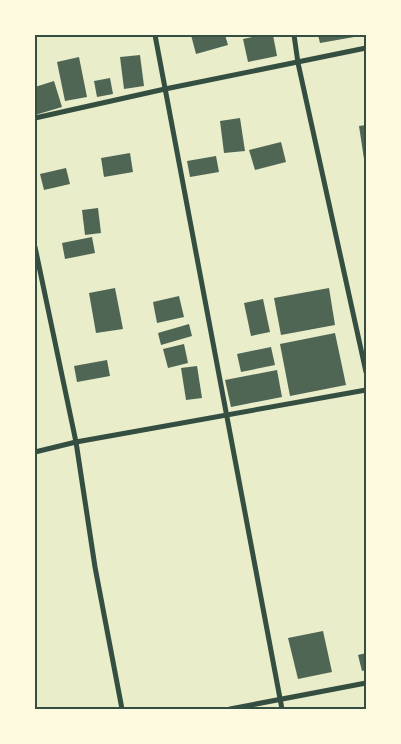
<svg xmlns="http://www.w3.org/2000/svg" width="401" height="744" viewBox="0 0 401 744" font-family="Signika,sans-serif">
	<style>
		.building { fill: #4f6655 }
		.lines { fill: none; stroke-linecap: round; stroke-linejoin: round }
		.minor { stroke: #344e41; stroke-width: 5 }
		.neatline { fill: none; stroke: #344e41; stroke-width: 2 }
	</style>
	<rect width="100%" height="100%" fill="#e9edc9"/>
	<g class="building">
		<path d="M191,35H225L228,45L196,54Z"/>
		<path d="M262,35H273L277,56L248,62L243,39Z"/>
		<path d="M318,35H359L360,36L320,43Z"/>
		<path d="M140,55L144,86L124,89L120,57Z"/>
		<path d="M79,57L87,97L65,101L57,62Z"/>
		<path d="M110,78L113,94L97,97L94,81Z"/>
		<path d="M54,81L62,107L35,115V87Z"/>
		<path d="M240,118L245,151L224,153L220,121Z"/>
		<path d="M366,125V158L364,159L359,126Z"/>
		<path d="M281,142L286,162L255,170L249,150Z"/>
		<path d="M130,153L133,172L104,177L101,158Z"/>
		<path d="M216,156L219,172L190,177L187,161Z"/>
		<path d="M66,168L70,184L44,190L40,174Z"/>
		<path d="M98,208L101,233L85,235L82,210Z"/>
		<path d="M92,237L95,253L65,259L62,243Z"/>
		<path d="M115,288L123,329L96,333L89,293Z"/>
		<path d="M329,288L335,325L281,335L274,298Z"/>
		<path d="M179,296L184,317L157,323L153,302Z"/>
		<path d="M263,299L270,332L251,336L244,303Z"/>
		<path d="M189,324L192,336L161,345L158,333Z"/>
		<path d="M335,333L346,385L290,396L280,344Z"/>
		<path d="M184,344L188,363L168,368L163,349Z"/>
		<path d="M271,347L275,365L241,372L237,354Z"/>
		<path d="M107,360L110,376L77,382L74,366Z"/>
		<path d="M197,366L202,398L186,400L181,368Z"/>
		<path d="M277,370L282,397L231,407L225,380Z"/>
		<path d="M323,631L332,672L298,679L288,638Z"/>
		<path d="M366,653V670L362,671L358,655Z"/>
	</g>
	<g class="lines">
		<g class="minor">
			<path d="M155,35L282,709"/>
			<path d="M294,35L298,63L366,372"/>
			<path d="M35,118L165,89L366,48"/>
			<path d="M35,247L76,442L95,567L122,709"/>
			<path d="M35,452L76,442L366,390"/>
			<path d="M230,709L366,683"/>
		</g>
	</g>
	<rect width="401" height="744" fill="none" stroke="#fefae0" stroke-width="72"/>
	<rect x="36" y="36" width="329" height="672" class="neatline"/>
</svg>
